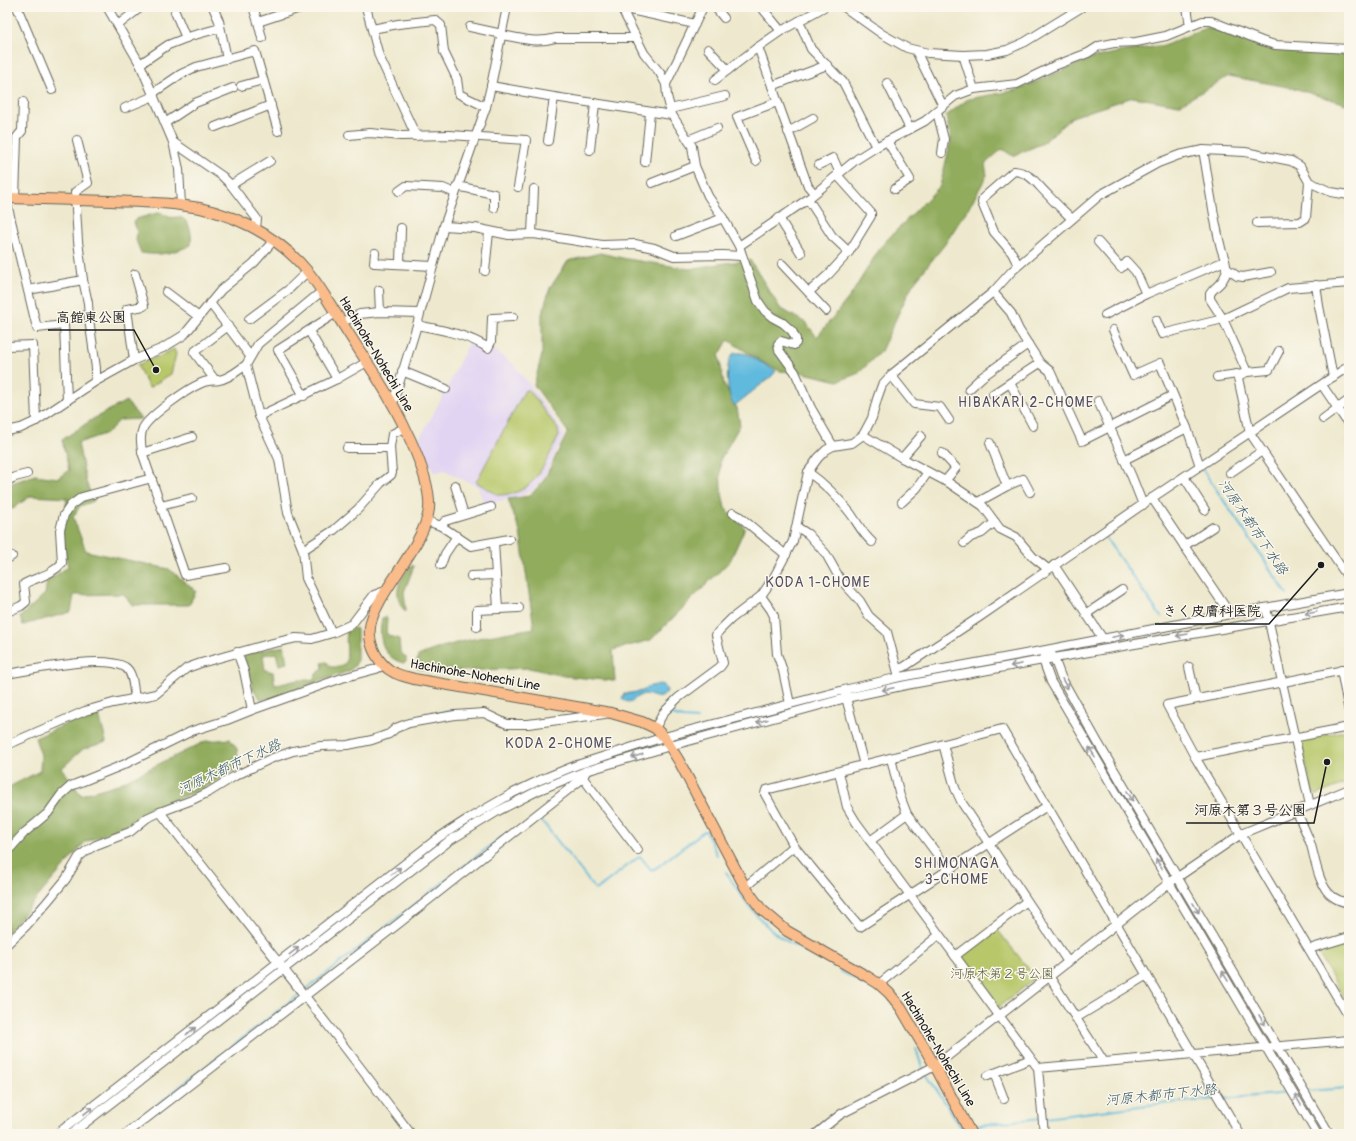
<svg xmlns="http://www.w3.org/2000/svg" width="1356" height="1141" viewBox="0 0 1356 1141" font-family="Pangolin,'Klee One',sans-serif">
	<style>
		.built { fill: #e1d4f3 }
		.green { fill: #b7c769; stroke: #6a7242 }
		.forest { fill: #91ac5d; stroke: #56643c }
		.water { fill: #60bade; stroke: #3e6b7d }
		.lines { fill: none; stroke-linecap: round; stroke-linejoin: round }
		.stream { stroke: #60bade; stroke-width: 2 }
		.minor-casing { stroke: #66645a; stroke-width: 10 }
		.major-casing { stroke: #66645a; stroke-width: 12 }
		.minor { stroke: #fff; stroke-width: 8 }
		.major { stroke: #f9bc8a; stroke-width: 10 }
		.oneway { stroke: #999 }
		.labels { text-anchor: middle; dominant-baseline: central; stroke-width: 3; stroke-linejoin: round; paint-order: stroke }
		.street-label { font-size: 13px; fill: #1c1c1c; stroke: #fbf7ec }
		.park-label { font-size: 13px; fill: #525837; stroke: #fbf7ec }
		.neighbourhood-label { font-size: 14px; letter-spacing: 1px; fill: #545061; stroke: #fbf7ec }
		.water-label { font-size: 14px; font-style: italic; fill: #375b6a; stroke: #fbf7ec }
		.leader { fill: none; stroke: #1c1c1c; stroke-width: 1.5 }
		.callout-dot { fill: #1c1c1c; stroke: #fbf7ec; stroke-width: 1.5 }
		.callout-label { font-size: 14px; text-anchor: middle; font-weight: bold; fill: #1c1c1c; stroke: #fbf7ec; stroke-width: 3; stroke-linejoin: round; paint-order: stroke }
	</style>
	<rect width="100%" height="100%" fill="#fbf7ec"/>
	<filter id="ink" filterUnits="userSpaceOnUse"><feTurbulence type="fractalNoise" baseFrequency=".025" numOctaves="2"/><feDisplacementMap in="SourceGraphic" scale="8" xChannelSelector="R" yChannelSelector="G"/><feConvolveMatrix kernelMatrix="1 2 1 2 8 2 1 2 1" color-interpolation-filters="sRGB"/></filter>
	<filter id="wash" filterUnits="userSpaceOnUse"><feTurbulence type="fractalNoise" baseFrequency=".012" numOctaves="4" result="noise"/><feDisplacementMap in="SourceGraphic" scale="16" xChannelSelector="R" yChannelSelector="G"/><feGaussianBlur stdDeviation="0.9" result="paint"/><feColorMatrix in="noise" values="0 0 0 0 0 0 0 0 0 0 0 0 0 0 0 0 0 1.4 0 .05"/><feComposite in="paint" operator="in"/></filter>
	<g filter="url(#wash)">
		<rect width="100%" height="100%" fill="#eee9ce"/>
		<path class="built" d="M469,342L492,348L513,364L530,385L561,429L564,436L543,478L533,490L522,495L484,505L478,487L444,470L434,473L419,439L445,392Z"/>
		<g class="green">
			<path d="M174,349L176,354L171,374L149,388L137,365L160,356Z"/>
			<path d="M525,390H529L558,429L559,436C550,453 538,484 519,491C513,494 505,495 498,495L476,482Z"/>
			<path d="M1349,730V782L1316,795L1313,793L1301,742L1303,740Z"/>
			<path d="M996,928L1036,978L997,1008L959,957Z"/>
			<path d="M1349,942V1005L1319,955L1320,951Z"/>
		</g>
		<g class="forest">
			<path d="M1207,27L1274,49L1317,51L1349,56V105L1293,88L1229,76L1179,105L1133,97L1072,117L1043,143L1013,156L1002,149L985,164L987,175L971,204L945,244L913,284L901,308L881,351L859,373L838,381L800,372L780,371L764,363L728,340L719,356L724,384L737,408L740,425L720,460L721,488L725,508L745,528L730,561L651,640L613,650L615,681L564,676L529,668L433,672L416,668L418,656C455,640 495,635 534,628L520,532L508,499L530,496L544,480L568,432L534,385L542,355V314L550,288L568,261L600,253L627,259L690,269L718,264L750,260L780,308L806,323L817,337L851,295L881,246L940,186L951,140L946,116L968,99L1017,90L1089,59L1119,52L1166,45Z"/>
			<path d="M157,213C164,213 163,215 169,217C172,218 176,217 179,217C191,220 192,235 191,245C174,253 161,256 141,253L136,240L137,231L134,222L136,219Z"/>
			<path d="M126,401L141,419L120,420L107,433L78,443L86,482L94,501L80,506L73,517L86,551L169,569L196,591L189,605H132L124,594L74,595L71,612L23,625L20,617L45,594L47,581L68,567L62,535L67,498L31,496L7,512V487L12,483L35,475L58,478L69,470L62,440L93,419Z"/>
			<path d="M411,565L414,566L404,592L406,611C399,608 396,592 399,585C401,578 407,571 411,565Z"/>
			<path d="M386,617L387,619L386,632L389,636L399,639L400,652L406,657V662L403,663C382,657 378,638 382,618Z"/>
			<path d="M354,628L357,629V660C355,669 349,671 341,674L262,701L253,689L244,657L245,654L284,646L287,663L279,665L276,653L263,655L265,670L273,672L275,685C283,684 291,681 299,680C306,680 309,681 315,678L316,674L323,668L322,663L327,662L330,667H337L346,663C348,653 345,642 347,631Z"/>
			<path d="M98,711L106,742L83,749L62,768L81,795L118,784L206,741L230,739L237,749L239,767L212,784L145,813L118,829L85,842L7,933V788L40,771L41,755L35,738L84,716Z"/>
		</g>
		<g class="water">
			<path d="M734,353H742L747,354L776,371L772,376L734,406C727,395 726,374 729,361C730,359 732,356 734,353Z"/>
			<path d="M660,684L664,685L667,691C660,705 650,691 641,695C634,698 631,706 622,699L624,694L643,691L647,687Z"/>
		</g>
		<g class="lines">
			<g class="stream">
				<path d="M1203,470L1287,594"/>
				<path d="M1105,537L1161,617"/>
				<path d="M667,715L669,714L683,718L697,719"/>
				<path d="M421,717L445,712L456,711"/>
				<path d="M538,816L596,890L640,856L651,870L656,868L704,831H706L717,855"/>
				<path d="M726,872C741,895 755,917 776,934C785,941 796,946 806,952"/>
				<path d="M7,938L36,909"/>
				<path d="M840,971L865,985L875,989"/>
				<path d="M304,991L504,835"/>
				<path d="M916,1049L923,1070"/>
				<path d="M926,1074L961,1127L963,1126"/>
				<path d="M1306,1091L1349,1088"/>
				<path d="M1222,1099L1290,1093"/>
				<path d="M154,1107L300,994"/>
				<path d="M1045,1118L1148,1105L1216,1099"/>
				<path d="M970,1126L1041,1118"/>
				<path d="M120,1134L125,1130"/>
			</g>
		</g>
	</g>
	<g filter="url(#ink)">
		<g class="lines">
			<defs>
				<g id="minor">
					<path d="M17,7L52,90"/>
					<path d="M107,7L140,64L173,142L179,169L181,205"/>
					<path d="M213,7L219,21L227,59"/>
					<path d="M253,7L258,22L303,7"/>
					<path d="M366,7L379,56L416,136"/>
					<path d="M621,7L644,53L660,73L666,84L667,96L672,115L692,146L695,166L708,196L723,218L739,246L758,301L765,311L772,317L783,323L792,331L796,339V343L794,345L781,341L778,344L779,350L795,372L811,408L833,446"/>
					<path d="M715,7L724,18"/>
					<path d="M844,7L882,34L907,48L928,53L963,55L987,54L1007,50L1025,42L1082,7"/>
					<path d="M1187,7L1190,26"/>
					<path d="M621,8L695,24"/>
					<path d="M763,9L781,31"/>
					<path d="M175,12L186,38"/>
					<path d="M799,21L811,49L843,82L876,147"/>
					<path d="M258,22L262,38"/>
					<path d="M118,25L141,7"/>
					<path d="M470,27L502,34"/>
					<path d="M372,29L398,24L435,20L441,25L444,52L457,79L459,94L486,107"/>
					<path d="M501,35C522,38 535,44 556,38H636"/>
					<path d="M758,47L808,186L814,193"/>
					<path d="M708,49L728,70"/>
					<path d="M916,51L943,106"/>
					<path d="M963,55L974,89"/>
					<path d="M140,64L168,45L191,36L220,28"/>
					<path d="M715,80L758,47L781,31L824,7"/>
					<path d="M887,83L910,129"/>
					<path d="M666,84L703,7"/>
					<path d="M241,86L263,80"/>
					<path d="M491,86L554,97L672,115"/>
					<path d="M772,86L827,65"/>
					<path d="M153,93L181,74L196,67L255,51L278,131"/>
					<path d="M125,108L154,96"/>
					<path d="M670,109L725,96"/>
					<path d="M937,112L944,139L942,153"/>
					<path d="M165,123L195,103L233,88"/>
					<path d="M215,127L271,105"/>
					<path d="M788,132L813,118"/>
					<path d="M349,135L370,133L401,136L450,135L526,140L518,187"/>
					<path d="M77,140L88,183L75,192L78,241L83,280L88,303L89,319L96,368V381"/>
					<path d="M688,140L717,128"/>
					<path d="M548,141L554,97"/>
					<path d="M887,141L910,179L895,189"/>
					<path d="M173,142L222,176L231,185L257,219L256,228"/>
					<path d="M590,150L595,104"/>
					<path d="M1203,150C1209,183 1213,216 1221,248C1223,255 1228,265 1226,273C1222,286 1215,285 1210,294V299L1223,319L1247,372L1240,375L1238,378L1250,433L1349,579"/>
					<path d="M756,161L737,117L777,102"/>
					<path d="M645,162L650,113"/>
					<path d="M819,165L833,158L838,169V176L871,213V216L849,252"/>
					<path d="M652,183L695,166"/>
					<path d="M231,185L270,161"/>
					<path d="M457,186L494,194V208"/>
					<path d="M399,191L406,186L443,188L455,193"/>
					<path d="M15,198L17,137L22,131L23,102"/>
					<path d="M808,199L832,236L849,252L829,274L809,292"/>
					<path d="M7,204L37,328L64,325L67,400"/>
					<path d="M779,218L801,253"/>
					<path d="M1257,223L1300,222L1306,218L1309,182"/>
					<path d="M444,226L475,228L509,235L534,234L602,245L635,244L654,248L674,256L723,255L741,256"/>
					<path d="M532,234L534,189"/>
					<path d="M676,236L723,218"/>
					<path d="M1098,242L1121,268L1127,262L1136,272L1146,294L1225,261"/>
					<path d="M739,246L808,199L857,159L876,147L925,121L955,96L974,89L1017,84L1054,66L1088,53L1099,46L1114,43L1136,42L1166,36L1203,21H1211L1262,41L1275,45L1349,49"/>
					<path d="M375,253L374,263L433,266"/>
					<path d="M400,264L401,228"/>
					<path d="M782,264L826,311"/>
					<path d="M1018,265L1012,253L994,232L982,203L983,198L1014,171C1031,172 1038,186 1049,196C1056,204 1064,211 1072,219"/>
					<path d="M1226,268L1237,276L1243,277L1271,272"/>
					<path d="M485,271L489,232"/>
					<path d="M1316,285L1319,306L1333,377"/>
					<path d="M28,290L83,280"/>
					<path d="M379,290L380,312"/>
					<path d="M322,291L258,344L246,365L259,416L279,459L288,513L303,550L306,578L332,633"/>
					<path d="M166,292L199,317"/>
					<path d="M993,292L1011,313L1019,330L1040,363L1050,371L1082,441L1173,395"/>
					<path d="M210,303L250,356"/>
					<path d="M1105,315L1146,294"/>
					<path d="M249,319L288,290L308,271"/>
					<path d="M1156,320L1162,334L1223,319L1288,288L1349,283"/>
					<path d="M342,322L360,314L380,312L420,313"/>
					<path d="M417,325C441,330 467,334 488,348L491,342L492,318L513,317"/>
					<path d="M1113,330L1133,375L1160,363L1187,428L1200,466"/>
					<path d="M309,331L337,379"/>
					<path d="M7,346L33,345L36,421"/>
					<path d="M134,360L127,309L144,306L135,274"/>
					<path d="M402,371L446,389"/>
					<path d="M1247,372L1269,370L1279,351"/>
					<path d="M891,375L914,404L940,407L949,420"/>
					<path d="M1217,377L1237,374L1240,375"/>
					<path d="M215,380L194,352L228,326"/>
					<path d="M1010,383L1033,426"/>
					<path d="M1322,385L1349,425"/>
					<path d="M969,389L982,377L1028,344"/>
					<path d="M993,394L1040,363"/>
					<path d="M304,396L278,350L336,313"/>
					<path d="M1098,401L1132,477L1143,505"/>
					<path d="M393,403L417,325L444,226L486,107L491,86L507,7"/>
					<path d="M259,416L337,379L367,362"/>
					<path d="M1323,419L1349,400"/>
					<path d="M7,431L21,428L36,421L96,381L134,360L163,348L184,335L221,290L254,263L274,240"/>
					<path d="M863,435L902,458L949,483L983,506L1000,529L1016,537L1033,557L1048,569"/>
					<path d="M990,443L1007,486"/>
					<path d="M347,448H390"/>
					<path d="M142,453L192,437"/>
					<path d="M942,453L956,468L945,481"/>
					<path d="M902,458L921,436"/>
					<path d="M1124,460L1187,428"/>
					<path d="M808,472C825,484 838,497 851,514C858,524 863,534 872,542"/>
					<path d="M1230,473L1262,451"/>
					<path d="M1184,477L1205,510"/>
					<path d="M7,481L15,477L27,474"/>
					<path d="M455,485L464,515"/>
					<path d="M1152,498L1230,614"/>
					<path d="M902,502L917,488L928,472"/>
					<path d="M978,502L1007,486L1023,479L1030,492"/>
					<path d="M161,506L192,498"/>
					<path d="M733,513L739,516L786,555"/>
					<path d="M427,521L441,526L471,546L509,539"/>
					<path d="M441,526L445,521L491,507"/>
					<path d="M797,527L808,534L826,554L840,579L860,601L869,616L887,632L898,673"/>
					<path d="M494,542L498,609"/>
					<path d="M964,543L971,537L982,533L995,522"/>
					<path d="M1184,546L1213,527"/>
					<path d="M303,550L334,530L358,509L381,483L391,475L392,473L390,447L392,434L404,428"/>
					<path d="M7,559L12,556"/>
					<path d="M441,565L445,554L457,536"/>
					<path d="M1054,565L1103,639"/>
					<path d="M226,568L185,575L143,455C141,447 139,437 143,428C150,415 190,387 204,382C210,380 214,381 219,380C230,378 237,371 246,365"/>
					<path d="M471,576L496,575"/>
					<path d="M761,596L771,610L774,616L777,654L783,671L790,704"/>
					<path d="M1266,608L1282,682L1310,805"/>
					<path d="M7,612L21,606L26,602L24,584C37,577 52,575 62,563L60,530L64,515L71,505L82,497L152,478"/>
					<path d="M1086,614L1122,590"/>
					<path d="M477,627V610L519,608"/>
					<path d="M237,652L244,671L252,710"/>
					<path d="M1051,654L1054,658L1061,677L1097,741L1329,1134"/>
					<path d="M1044,656L1043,660L1051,682L1317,1134"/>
					<path d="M1189,667L1196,699"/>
					<path d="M897,669L904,667L981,616L1152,498L1349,366"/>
					<path d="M1349,669L1167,705L1195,757L1349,1017"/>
					<path d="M1341,670L1349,712"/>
					<path d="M7,674C33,670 103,654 125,667C134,673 133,689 135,698"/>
					<path d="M845,694L864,765"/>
					<path d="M655,728L664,712L678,698L720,667L723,663L716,635L719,631L731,619L761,596L774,577L793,541L808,472L818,458L826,450L833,446L852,443L863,435L872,418L877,399L882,385L891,375L993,292L1012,271L1100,195L1158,163L1179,155L1203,150L1245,152L1291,161L1300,166L1309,182L1331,192L1349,195"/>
					<path d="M943,744L955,788L962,803L1068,962"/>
					<path d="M7,745L85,711L113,703L156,694L187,668L201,663L265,645L296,638L312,639L332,633L352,624L374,595L385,591"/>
					<path d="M1195,757L1349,727"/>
					<path d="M891,758L900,796L907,814L949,870"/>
					<path d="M839,772L847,807L856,822L1038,1068L1044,1134"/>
					<path d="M583,778L638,850"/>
					<path d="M1047,806L860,927L794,846L765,794L766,790L1002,729L1240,1134"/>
					<path d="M1296,810C1301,822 1307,833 1311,845C1315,859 1319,887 1332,896C1337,900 1343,902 1349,903"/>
					<path d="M160,812L330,1028L411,1134"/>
					<path d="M870,841L907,814"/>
					<path d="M7,852L24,833L48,813L61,795L71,786L123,765L192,731L227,720L252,710L342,678L376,669L384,665"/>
					<path d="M745,887L794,846"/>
					<path d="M7,944L27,925L47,902L66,879L79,857L86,851L96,845L130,832L147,818L160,812L192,800L209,792L235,776L270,759L293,751L321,746L348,745L372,740L389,734L396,728L409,723L455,715L484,713L507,724H528L605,714"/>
					<path d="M1309,949L1349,937"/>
					<path d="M955,956L1027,901"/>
					<path d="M1049,976L1104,1062"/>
					<path d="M879,984L939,935"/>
					<path d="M1076,1018L1147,975"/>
					<path d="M1038,1068L1349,1040"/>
					<path d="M994,1073L1004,1099"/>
					<path d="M987,1076L1031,1059"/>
					<path d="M57,1134L438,838L466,820L513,793L540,780L577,765L664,737L844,690L900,677L1046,650L1230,614L1349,593"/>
					<path d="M71,1134L449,841L498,811L539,790L586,771L670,746L846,698L906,685L1054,658L1349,607"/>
					<path d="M126,1134L398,924L583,778L586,771"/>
					<path d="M816,1134L841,1114L935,1066L1169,883L1241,834L1349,789"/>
				</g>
				<path id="major" d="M7,198C42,199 77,200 111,201C134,202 157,202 180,205C228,210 277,234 308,272C319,285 328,301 337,315C350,336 363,356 376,376C395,406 432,474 429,509C426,537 394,575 380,601C376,609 371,617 370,627C368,645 378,665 395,673C401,676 408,677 414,679L611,713L642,722L655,728L664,737L679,761L745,887L761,909L787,931L868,977L879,984L889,993L901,1008L935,1066L971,1134"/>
			</defs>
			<use href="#minor" class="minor-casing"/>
			<use href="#major" class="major-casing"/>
			<use href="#minor" class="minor"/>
			<use href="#major" class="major"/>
		</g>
		<defs><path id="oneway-shaft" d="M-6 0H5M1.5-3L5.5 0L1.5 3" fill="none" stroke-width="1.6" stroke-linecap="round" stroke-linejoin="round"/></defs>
		<g class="oneway">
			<use href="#oneway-shaft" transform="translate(1311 613) rotate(171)"/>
			<use href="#oneway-shaft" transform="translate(1182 635) rotate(170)"/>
			<use href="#oneway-shaft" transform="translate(1118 636) rotate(-12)"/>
			<use href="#oneway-shaft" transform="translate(1016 665) rotate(169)"/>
			<use href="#oneway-shaft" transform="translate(1065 684) rotate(61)"/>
			<use href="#oneway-shaft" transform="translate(888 689) rotate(168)"/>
			<use href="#oneway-shaft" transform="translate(762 721) rotate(165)"/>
			<use href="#oneway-shaft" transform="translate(1092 752) rotate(-121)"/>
			<use href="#oneway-shaft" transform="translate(637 756) rotate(163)"/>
			<use href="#oneway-shaft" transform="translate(1130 796) rotate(59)"/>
			<use href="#oneway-shaft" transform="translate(1159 864) rotate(-121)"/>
			<use href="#oneway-shaft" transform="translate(396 871) rotate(-38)"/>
			<use href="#oneway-shaft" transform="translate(1196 908) rotate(59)"/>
			<use href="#oneway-shaft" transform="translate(294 951) rotate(-38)"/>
			<use href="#oneway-shaft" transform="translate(1225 976) rotate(-121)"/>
			<use href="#oneway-shaft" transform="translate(1262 1020) rotate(59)"/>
			<use href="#oneway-shaft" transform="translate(191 1031) rotate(-38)"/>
			<use href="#oneway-shaft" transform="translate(1298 1100) rotate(-120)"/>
			<use href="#oneway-shaft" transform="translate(88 1111) rotate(-37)"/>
		</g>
	</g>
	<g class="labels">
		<g class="street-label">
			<text transform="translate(376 354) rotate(59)">Hachinohe-Nohechi Line</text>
			<text transform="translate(475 675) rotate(10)">Hachinohe-Nohechi Line</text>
			<text transform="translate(938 1049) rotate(59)">Hachinohe-Nohechi Line</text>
		</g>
		<g class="park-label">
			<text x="1002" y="974">河原木第２号公園</text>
		</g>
		<g class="neighbourhood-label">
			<text x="1026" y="402">HIBAKARI 2-CHOME</text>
			<text x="818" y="582">KODA 1-CHOME</text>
			<text x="559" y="743">KODA 2-CHOME</text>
			<text x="957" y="863">SHIMONAGA<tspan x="957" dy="16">3-CHOME</tspan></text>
		</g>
		<g class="water-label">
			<text transform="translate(1253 527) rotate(56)">河原木都市下水路</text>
			<text transform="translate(229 767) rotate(-25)">河原木都市下水路</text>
			<text transform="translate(1161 1095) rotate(-6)">河原木都市下水路</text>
		</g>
	</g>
	<path class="leader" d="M156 370L134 330H48M1321 565L1269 624H1155M1327 762L1314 823H1186"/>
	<g class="callout-dot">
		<circle cx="156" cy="370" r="4"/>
		<circle cx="1321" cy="565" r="4"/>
		<circle cx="1327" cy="762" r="4"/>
	</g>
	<g class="callout-label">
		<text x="91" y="322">高館東公園</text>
		<text x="1212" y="616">きく皮膚科医院</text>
		<text x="1250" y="815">河原木第３号公園</text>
	</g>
	<rect width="1356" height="1141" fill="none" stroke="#fbf7ec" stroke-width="24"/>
</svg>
